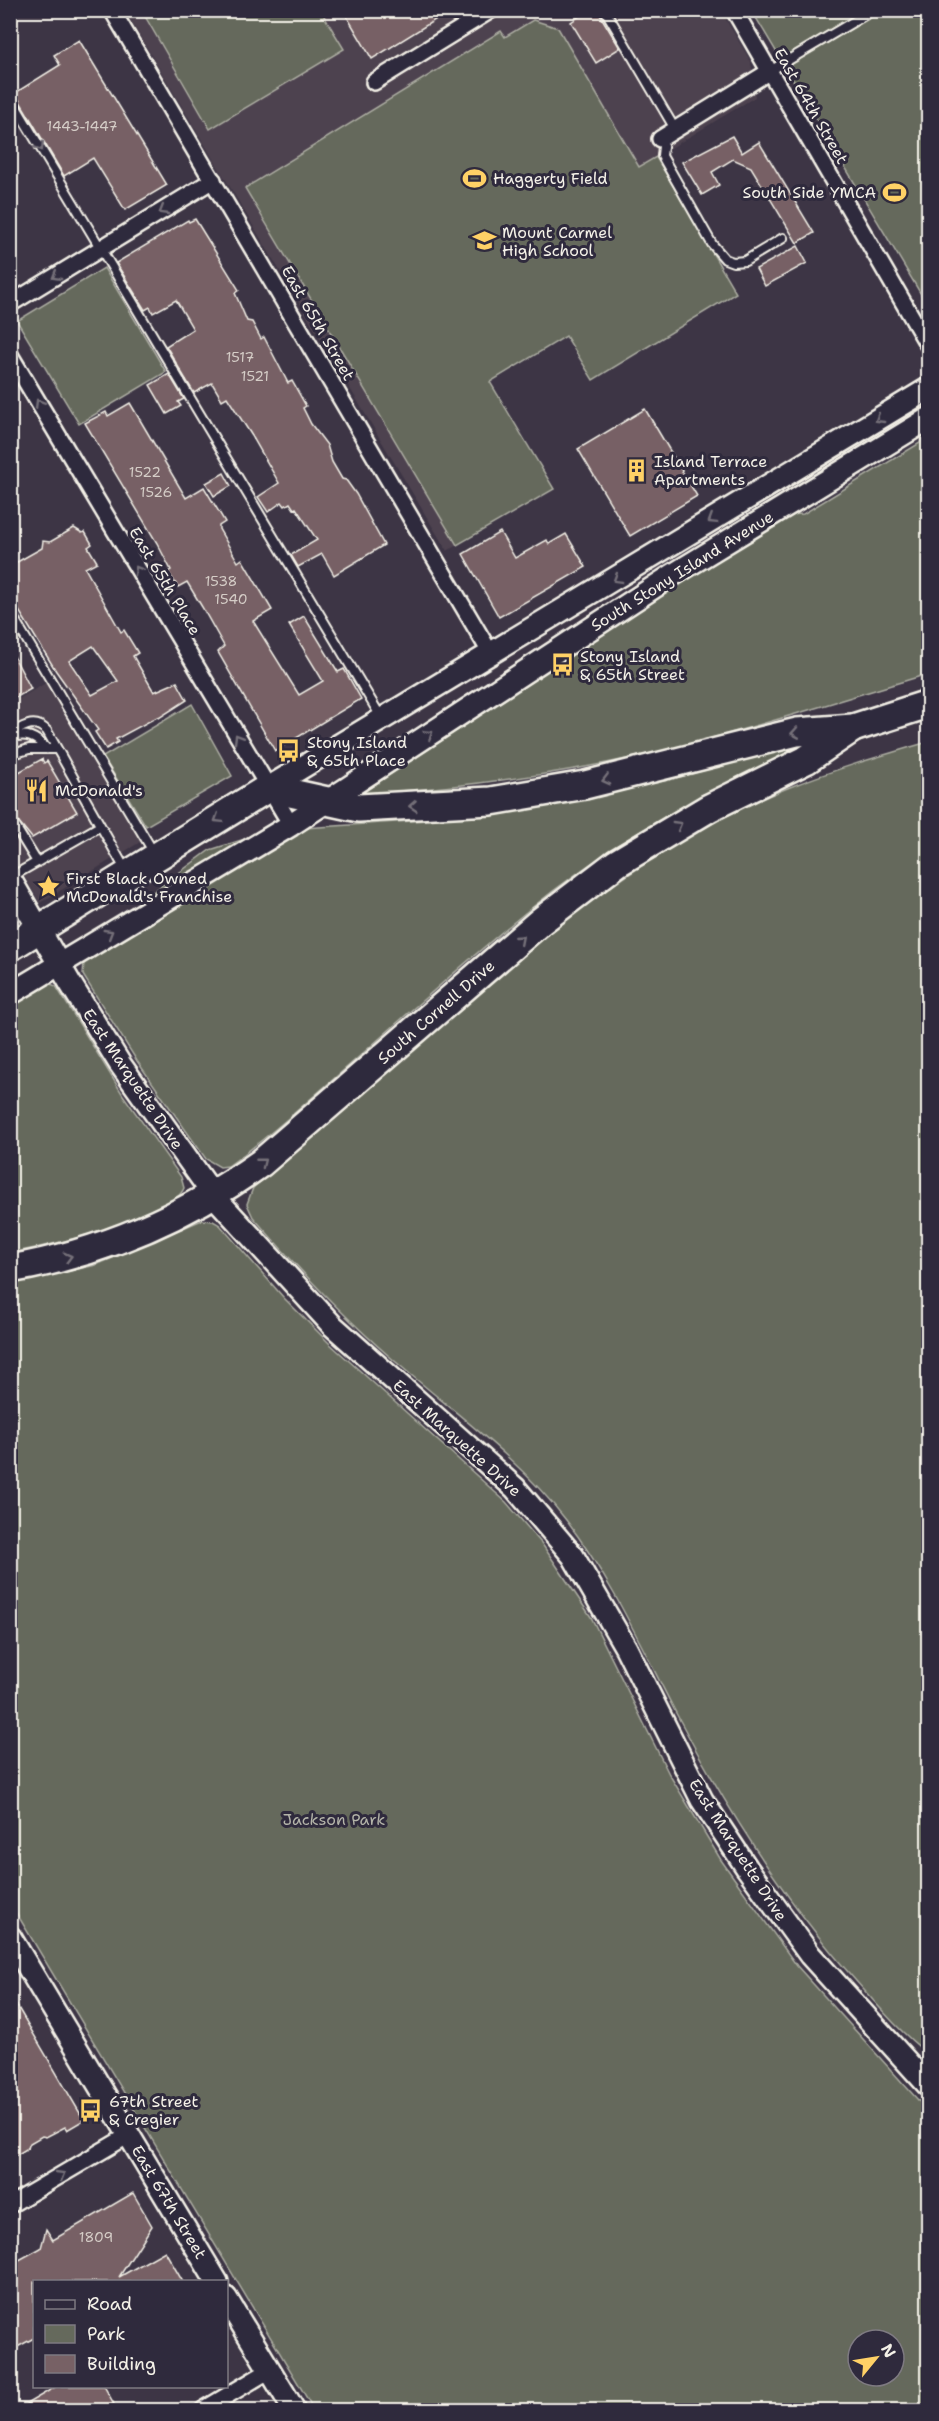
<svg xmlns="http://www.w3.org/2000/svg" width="939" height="2421" viewBox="0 0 939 2421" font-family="'Shantell Sans',sans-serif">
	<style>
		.built { fill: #4e424f }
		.green { fill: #65695c; stroke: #acada2; stroke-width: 1.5; fill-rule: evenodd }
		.building { fill: #776165; stroke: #f4f1e8; stroke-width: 1.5; fill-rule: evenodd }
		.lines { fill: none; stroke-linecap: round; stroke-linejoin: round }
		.lane-casing { stroke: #f4f1e8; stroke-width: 12 }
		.street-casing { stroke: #f4f1e8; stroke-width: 20 }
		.secondary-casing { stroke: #f4f1e8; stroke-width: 26 }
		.highway-casing { stroke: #f4f1e8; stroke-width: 32 }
		.lane { stroke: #2f2a3d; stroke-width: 8 }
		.street { stroke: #2f2a3d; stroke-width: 15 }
		.secondary { stroke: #2f2a3d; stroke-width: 21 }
		.highway { stroke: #2f2a3d; stroke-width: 27 }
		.oneway { stroke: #747079 }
		.labels { text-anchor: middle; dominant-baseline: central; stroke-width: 6; stroke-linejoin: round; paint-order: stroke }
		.number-label { font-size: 14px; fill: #d5cdc7 }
		.street-label { font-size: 16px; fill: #f4f1e8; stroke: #2f2a3d }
		.poi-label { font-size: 16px; fill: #f4f1e8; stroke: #2f2a3d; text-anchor: start }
		.park-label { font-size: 16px; fill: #b4b4a9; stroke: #2f2a3d }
	</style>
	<rect width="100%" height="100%" fill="#3d3545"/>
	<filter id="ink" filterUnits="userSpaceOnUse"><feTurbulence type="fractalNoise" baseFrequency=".0167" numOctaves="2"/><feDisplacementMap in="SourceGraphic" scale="12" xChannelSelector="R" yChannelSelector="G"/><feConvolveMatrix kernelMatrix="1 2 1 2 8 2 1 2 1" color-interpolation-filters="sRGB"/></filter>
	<g filter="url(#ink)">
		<g class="built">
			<path d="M125,11H721L751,62L755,97L656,157L736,293L593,380L566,336L490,382L554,489L447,551Z"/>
			<path d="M51,680L145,839L40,903L11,853L10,704Z"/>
		</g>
		<g class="green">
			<path d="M142,11H321L344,49L210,129Z"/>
			<path d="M752,11H928V306Z"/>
			<path d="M533,20L558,28L639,167L656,157L736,293L593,380L566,336L490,382L554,489L457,545L245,188L501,31L505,37Z"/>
			<path d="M104,268L166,372L79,424L17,321Z"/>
			<path d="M928,429V674C837,701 746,731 653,753C559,775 462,787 366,794L365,791L785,515L803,514L920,443L923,432Z"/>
			<path d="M192,704L232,776L146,826L103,757Z"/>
			<path d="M928,742V2054C901,2033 879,2007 856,1981C784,1900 727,1810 677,1715C642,1648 612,1580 566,1520C521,1461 459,1416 403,1368C348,1322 300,1271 253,1217L247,1204L253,1188L570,916C637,866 708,820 785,789C832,770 880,756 928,742Z"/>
			<path d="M800,745L801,749C700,791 610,844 525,913C456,969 390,1030 322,1089C292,1115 261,1143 228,1166L220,1167L206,1159L137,1061L83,975L84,961L304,828L427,820L555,803L664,781Z"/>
			<path d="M245,839L246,841L139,905L138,903L210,850Z"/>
			<path d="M48,983L56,986L123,1095L181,1177L184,1188C172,1218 43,1247 11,1253V1006Z"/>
			<path d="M202,1220L213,1221L220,1225L284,1298L329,1343L506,1502L542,1544L591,1617L669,1774L721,1860L797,1966L928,2111V2410H314L11,1904V1284L96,1265ZM858,2340H894V2376H858Z"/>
		</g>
		<g class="building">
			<path d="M343,10H451L372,59Z"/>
			<path d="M589,10H597L620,48L596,63L571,22Z"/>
			<path d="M79,40L167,185L125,210L93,158L64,176L15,93L60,65L54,55Z"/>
			<path d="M732,136L742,153L759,142L814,233L797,243L751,167L733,159L712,172L719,185L702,195L682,162Z"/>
			<path d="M195,219L239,290L235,293L247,321L252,322L261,339L264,337L288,383L292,381L306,406L303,408L311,424L327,445L332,462L342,479L346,480L356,494L384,545L334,575L322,554L298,567L291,555L317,540L296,508L294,509L290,503L285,506L282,502L268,512L258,497L279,483L252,436L227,397L222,400L212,383L194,393L179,368L166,346L193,329L176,300L153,313L150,307L145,310L116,263L188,220L189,222Z"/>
			<path d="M798,246L807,263L765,286L756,269Z"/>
			<path d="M169,374L184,399L178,402L181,406L167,414L150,385Z"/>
			<path d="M130,403L186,498L204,487L225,522L219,526V529L238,562L242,559L272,610L253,621L299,695L323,681L289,625L304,616L338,672L344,669L361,699L275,751L218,652L224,646L202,607L187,582L178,587L168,572L171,570L157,543L85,423L106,412L108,416Z"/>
			<path d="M645,409L697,496L630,536L578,449Z"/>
			<path d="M224,473L231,486L214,496L206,483Z"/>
			<path d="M74,528L82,533L85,532L92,544L88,547L97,562L85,568L121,632L124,630L138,653L133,656L154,692L177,682L187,700L159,718L157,717L116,739L118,742L106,749L95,732L98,730L56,671L10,596V566L42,548L43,541L50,542ZM93,646L118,681L92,695L69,661Z"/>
			<path d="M500,532L515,558L547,540L549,544L566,534L586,567L499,617L463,554Z"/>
			<path d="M10,649L31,689L10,701Z"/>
			<path d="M42,759L44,763L47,761L77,812L32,838L10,811V777Z"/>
			<path d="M10,1994L84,2120L67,2130L65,2127L46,2137L42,2136L30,2143L28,2148L10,2159Z"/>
			<path d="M133,2193L152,2226L119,2277L165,2251L183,2282H34V2338L10,2351V2265L41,2248L46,2229L53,2240Z"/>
			<path d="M57,2386H104L114,2404L111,2405L114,2410H16Z"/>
		</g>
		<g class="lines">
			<defs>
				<g id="lane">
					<path d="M605,10L675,129"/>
					<path d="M770,71L873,10"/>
					<path d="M10,97L381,717"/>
					<path d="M664,137L662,156L712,244L725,259L733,262L745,261L783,238"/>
					<path d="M10,612L154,853"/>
					<path d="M10,734C24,726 35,718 47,731L126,871"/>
					<path d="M10,738C26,732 36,737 47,749"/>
					<path d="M10,755L29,749H56"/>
					<path d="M10,818L37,862"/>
					<path d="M11,877L100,826"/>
				</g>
				<g id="street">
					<path d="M112,10L491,654"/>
					<path d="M734,10L928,345"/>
					<path d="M374,82L491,10"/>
					<path d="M660,139L770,71"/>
					<path d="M10,304L213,180"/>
					<path d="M10,355L291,825"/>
					<path d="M10,2205L129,2135"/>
					<path d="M203,2410L270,2370"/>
				</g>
				<g id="secondary">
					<path d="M268,788L928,389"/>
					<path d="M10,879L70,983L120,1064L214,1196L333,1326L515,1488L573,1556L626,1648L702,1800L747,1868L810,1955L928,2085"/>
					<path d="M10,994L291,825L671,576L928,419"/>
					<path d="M10,1937L217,2282"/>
					<path d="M226,2298L294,2410"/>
				</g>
				<g id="highway">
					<path d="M10,947L268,788L359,808L491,801L585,785L797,732L853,728L928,704"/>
					<path d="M10,1269C103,1253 184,1218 261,1163L541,921L617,863L709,808L806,760L853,728"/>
				</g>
			</defs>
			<use href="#lane" class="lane-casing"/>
			<use href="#street" class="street-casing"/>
			<use href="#secondary" class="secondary-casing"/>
			<use href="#highway" class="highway-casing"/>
			<use href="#lane" class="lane"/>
			<use href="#street" class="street"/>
			<use href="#secondary" class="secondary"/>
			<use href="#highway" class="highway"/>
		</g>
		<defs><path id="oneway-chevron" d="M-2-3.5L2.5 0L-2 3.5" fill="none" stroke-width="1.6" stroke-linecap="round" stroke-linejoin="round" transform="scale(1.5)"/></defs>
		<g class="oneway">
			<use href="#oneway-chevron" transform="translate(40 147) rotate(59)"/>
			<use href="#oneway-chevron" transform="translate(163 211) rotate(149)"/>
			<use href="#oneway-chevron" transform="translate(56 276) rotate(149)"/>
			<use href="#oneway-chevron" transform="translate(39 403) rotate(-121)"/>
			<use href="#oneway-chevron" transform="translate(879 419) rotate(149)"/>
			<use href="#oneway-chevron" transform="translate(712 520) rotate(148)"/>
			<use href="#oneway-chevron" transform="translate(138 570) rotate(-121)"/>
			<use href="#oneway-chevron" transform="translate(617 579) rotate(149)"/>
			<use href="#oneway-chevron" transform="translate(795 733) rotate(170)"/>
			<use href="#oneway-chevron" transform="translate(429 734) rotate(-34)"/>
			<use href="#oneway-chevron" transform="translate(238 738) rotate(-121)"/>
			<use href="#oneway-chevron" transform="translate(606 780) rotate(166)"/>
			<use href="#oneway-chevron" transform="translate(413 806) rotate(176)"/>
			<use href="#oneway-chevron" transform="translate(218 819) rotate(148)"/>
			<use href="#oneway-chevron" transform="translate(678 825) rotate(-30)"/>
			<use href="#oneway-chevron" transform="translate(109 933) rotate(-31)"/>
			<use href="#oneway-chevron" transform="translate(520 939) rotate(-41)"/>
			<use href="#oneway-chevron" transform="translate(262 1162) rotate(-38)"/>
			<use href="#oneway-chevron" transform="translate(68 1257) rotate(-15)"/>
			<use href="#oneway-chevron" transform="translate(61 2175) rotate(-31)"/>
		</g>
	</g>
	<defs>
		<symbol id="stadium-bare" viewBox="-9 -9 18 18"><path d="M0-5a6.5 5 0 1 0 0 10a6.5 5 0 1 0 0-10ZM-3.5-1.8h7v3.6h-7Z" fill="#ffd166" stroke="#2f2a3d" stroke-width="2.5" paint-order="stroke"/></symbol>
		<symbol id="school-bare" viewBox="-9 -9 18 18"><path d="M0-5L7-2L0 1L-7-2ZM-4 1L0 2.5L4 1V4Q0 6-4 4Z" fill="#ffd166" stroke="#2f2a3d" stroke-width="2.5" paint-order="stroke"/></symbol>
		<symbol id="building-bare" viewBox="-9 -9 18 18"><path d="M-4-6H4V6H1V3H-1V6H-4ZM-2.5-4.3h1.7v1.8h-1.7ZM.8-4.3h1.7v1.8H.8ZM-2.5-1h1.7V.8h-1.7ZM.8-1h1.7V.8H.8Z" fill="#ffd166" stroke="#2f2a3d" stroke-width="2.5" paint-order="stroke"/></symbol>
		<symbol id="bus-bare" viewBox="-9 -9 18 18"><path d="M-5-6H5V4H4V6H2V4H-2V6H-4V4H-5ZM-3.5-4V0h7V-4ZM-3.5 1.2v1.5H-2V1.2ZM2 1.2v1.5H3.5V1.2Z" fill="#ffd166" stroke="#2f2a3d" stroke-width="2.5" paint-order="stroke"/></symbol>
		<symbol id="restaurant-bare" viewBox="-9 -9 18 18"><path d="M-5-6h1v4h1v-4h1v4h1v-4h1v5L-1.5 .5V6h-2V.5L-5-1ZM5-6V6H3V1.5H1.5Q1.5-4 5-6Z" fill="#ffd166" stroke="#2f2a3d" stroke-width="2.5" paint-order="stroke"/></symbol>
		<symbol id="sight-bare" viewBox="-9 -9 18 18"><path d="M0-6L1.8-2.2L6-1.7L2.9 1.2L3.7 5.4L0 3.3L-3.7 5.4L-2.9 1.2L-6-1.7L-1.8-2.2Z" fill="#ffd166" stroke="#2f2a3d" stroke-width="2.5" paint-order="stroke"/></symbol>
	</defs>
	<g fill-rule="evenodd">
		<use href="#stadium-bare" x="458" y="162" width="33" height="33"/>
		<use href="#stadium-bare" x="878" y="176" width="33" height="33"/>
		<use href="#school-bare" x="468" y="224" width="33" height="33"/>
		<use href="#building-bare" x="620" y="454" width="33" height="33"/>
		<use href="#bus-bare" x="546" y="648" width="33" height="33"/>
		<use href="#bus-bare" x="272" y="734" width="33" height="33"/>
		<use href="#restaurant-bare" x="20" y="774" width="33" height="33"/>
		<use href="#sight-bare" x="32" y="870" width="33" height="33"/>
		<use href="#bus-bare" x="74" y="2094" width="33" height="33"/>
	</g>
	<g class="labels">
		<g class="number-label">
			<text x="82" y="126">1443-1447</text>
			<text x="240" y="357">1517</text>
			<text x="255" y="376">1521</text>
			<text x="145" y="472">1522</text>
			<text x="156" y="492">1526</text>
			<text x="221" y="581">1538</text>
			<text x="231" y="599">1540</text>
			<text x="96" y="2237">1809</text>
		</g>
		<g class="street-label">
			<text transform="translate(811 106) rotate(60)">East 64th Street</text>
			<text transform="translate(318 323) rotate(60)">East 65th Street</text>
			<text transform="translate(682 571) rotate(-32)">South Stony Island Avenue</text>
			<text transform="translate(165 581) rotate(59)">East 65th Place</text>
			<text transform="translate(436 1012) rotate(-41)">South Cornell Drive</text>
			<text transform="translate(133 1079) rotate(56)">East Marquette Drive</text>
			<text transform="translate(457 1438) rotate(42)">East Marquette Drive</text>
			<text transform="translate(738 1850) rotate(57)">East Marquette Drive</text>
			<text transform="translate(169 2202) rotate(59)">East 67th Street</text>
		</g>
		<g class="poi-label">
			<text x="493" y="178">Haggerty Field</text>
			<text x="876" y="192" text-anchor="end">South Side YMCA</text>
			<text x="502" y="232">Mount Carmel<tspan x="502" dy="18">High School</tspan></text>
			<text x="654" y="461">Island Terrace<tspan x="654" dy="18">Apartments</tspan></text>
			<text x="580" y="656">Stony Island<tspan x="580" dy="18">&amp; 65th Street</tspan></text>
			<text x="307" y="742">Stony Island<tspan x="307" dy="18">&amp; 65th Place</tspan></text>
			<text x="55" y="790">McDonald's</text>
			<text x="66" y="878">First Black Owned<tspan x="66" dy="18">McDonald's Franchise</tspan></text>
			<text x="109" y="2101">67th Street<tspan x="109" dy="18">&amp; Cregier</tspan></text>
		</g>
		<g class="park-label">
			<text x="334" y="1819">Jackson Park</text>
		</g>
	</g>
	<rect width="939" height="2421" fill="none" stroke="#2f2a3d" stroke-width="36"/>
	<rect x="18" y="18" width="903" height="2385" fill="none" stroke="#f4f1e8" stroke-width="2" filter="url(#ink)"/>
	<rect x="33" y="2280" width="195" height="108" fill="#2f2a3d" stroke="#7e7a81" stroke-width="1.5"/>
	<rect x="45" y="2300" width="30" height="9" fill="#2f2a3d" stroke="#7e7a81" stroke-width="1.5"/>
	<text x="87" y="2310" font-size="18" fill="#f4f1e8">Road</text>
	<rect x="45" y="2325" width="30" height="18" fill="#65695c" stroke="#7e7a81" stroke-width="1.5"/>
	<text x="87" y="2340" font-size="18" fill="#f4f1e8">Park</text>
	<rect x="45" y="2355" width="30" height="18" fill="#776165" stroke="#7e7a81" stroke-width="1.5"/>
	<text x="87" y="2370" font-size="18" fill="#f4f1e8">Building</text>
	<g transform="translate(876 2358) rotate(60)"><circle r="28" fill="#2f2a3d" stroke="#7e7a81" stroke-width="1.5"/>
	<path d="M0-4.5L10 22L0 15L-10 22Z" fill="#ffd166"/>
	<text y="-9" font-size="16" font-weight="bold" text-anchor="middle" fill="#f4f1e8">N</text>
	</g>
</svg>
